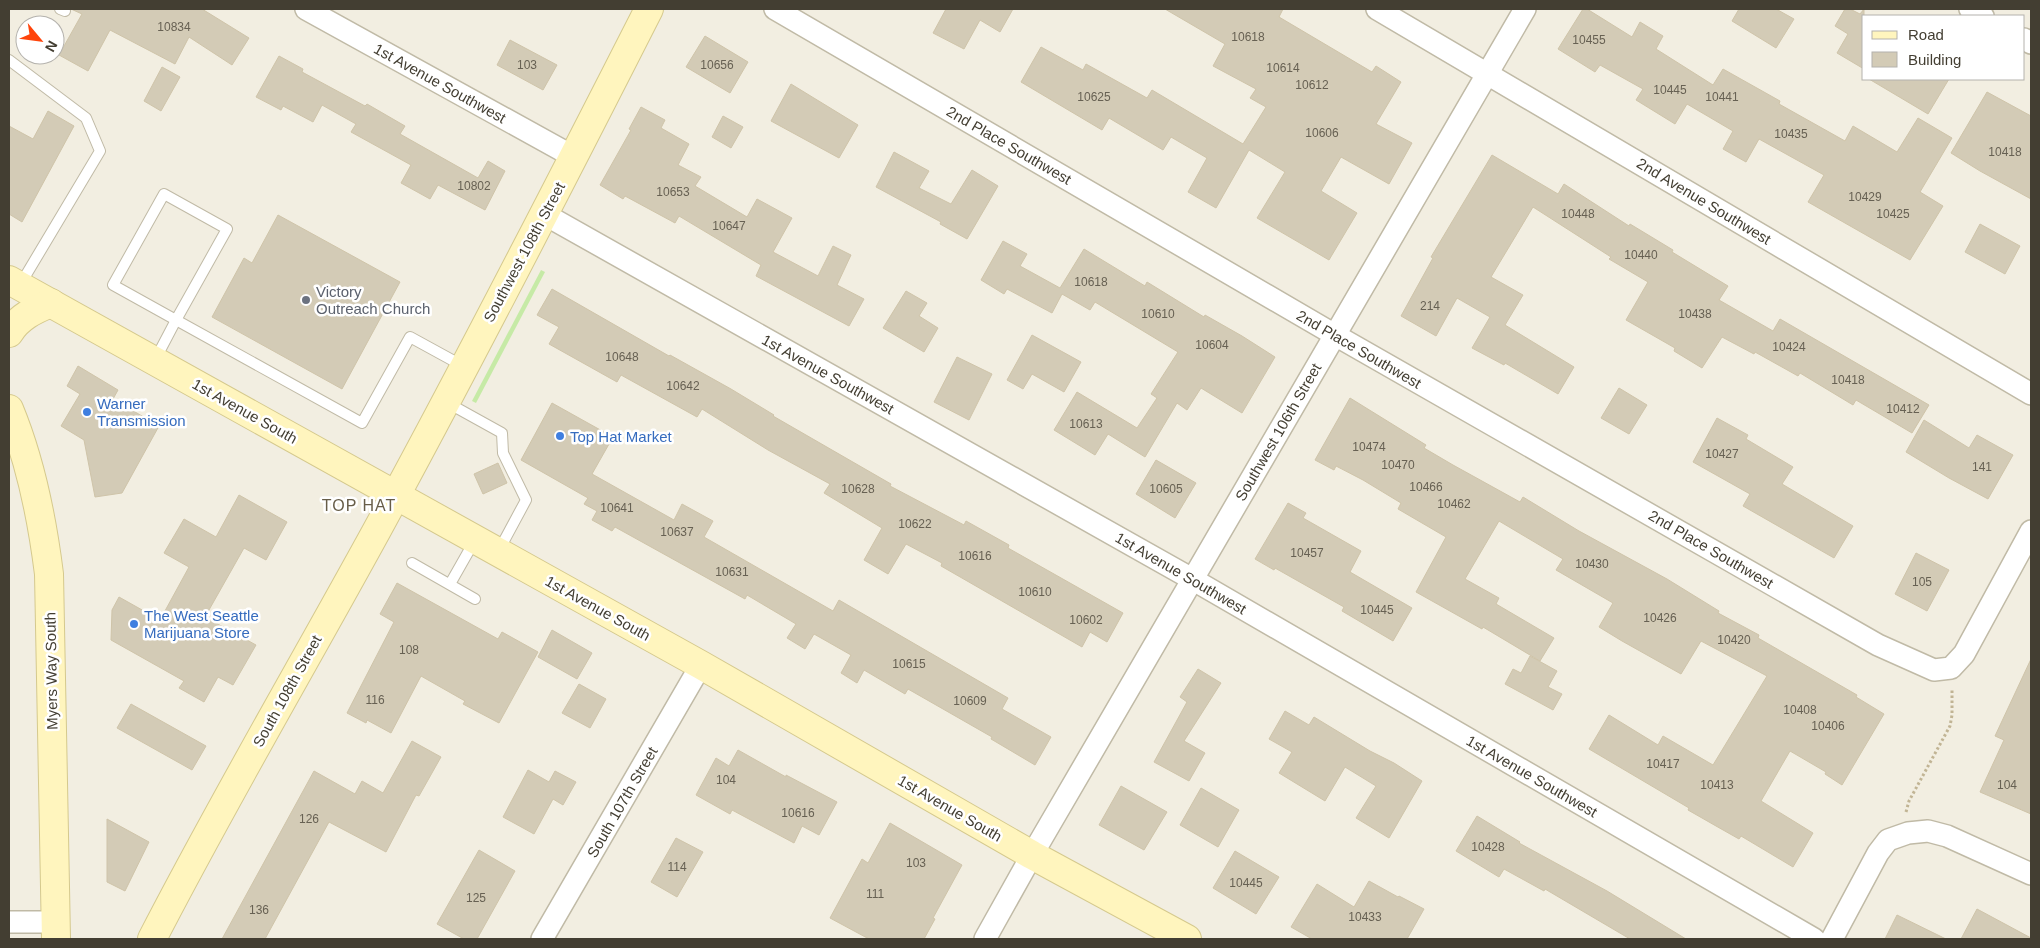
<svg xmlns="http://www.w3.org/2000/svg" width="2040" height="948" viewBox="0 0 2040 948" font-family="Arial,sans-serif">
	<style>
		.green { fill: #c6eaa6 }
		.building { fill: #d3cbb6; stroke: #cfc4a9 }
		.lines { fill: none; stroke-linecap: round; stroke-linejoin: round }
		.lane-casing { stroke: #c0baa6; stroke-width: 12 }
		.street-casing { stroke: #c0baa6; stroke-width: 24 }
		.secondary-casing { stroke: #d5c98d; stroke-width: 30 }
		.path { stroke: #c1b494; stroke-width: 3; stroke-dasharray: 2.5 2.5; stroke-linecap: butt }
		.lane { stroke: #fff; stroke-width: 10 }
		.street { stroke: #fff; stroke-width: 21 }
		.secondary { stroke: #fff5be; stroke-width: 28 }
		.worship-dot { fill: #6b7280; stroke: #fff; stroke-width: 2 }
		.shop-dot { fill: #3f7fe0; stroke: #fff; stroke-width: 2 }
		.labels { text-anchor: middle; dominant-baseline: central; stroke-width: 5; stroke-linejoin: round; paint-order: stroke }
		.number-label { font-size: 12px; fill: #676153 }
		.street-label { font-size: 15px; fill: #433e32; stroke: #fff }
		.worship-label { font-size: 15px; fill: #5b616d; stroke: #fff; text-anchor: start }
		.shop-label { font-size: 15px; fill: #366cbe; stroke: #fff; text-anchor: start }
		.neighbourhood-label { font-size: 16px; letter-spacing: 1px; fill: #675d48; stroke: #fff }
	</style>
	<rect width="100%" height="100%" fill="#f2eee1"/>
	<path class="green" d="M541,270L545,272L476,403L472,401Z"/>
	<g class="building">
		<path d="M71,9H202L249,38L232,65L189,37L175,64L110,30L88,71L59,55L82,14Z"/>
		<path d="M946,9H1013L1000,32L980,20L964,49L933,33Z"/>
		<path d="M1165,9H1283L1279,17L1372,72L1376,66L1401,82L1376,124L1412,143L1389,184L1341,157L1321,191L1357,213L1329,260L1257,218L1285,172L1249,150L1216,208L1188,192L1207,158L1171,137L1163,150L1109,118L1102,130L1021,82L1041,47L1083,70L1086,64L1147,98L1152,90L1243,144L1266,107L1250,98L1256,89L1213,66L1225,44Z"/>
		<path d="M1583,9H1587L1632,37L1640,22L1663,36L1656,49L1713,85L1723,69L1780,101L1779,104L1845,141L1853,126L1897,152L1918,118L1952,138L1920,192L1943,206L1910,260L1808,202L1824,175L1759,139L1746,162L1723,149L1733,131L1687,104L1675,124L1636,100L1643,89L1600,65L1595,72L1558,49Z"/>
		<path d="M1739,9H1776L1794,19L1776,48L1732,21Z"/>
		<path d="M1845,9H1850L1860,14L1864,9V69L1837,53L1848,34L1835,26Z"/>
		<path d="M705,36L748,62L730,93L686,67Z"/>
		<path d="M510,40L557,65L543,90L497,65Z"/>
		<path d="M279,56L303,69L302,72L365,106L367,104L405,126L400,134L478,178L488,161L505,171L485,210L438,185L430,199L401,183L411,165L351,132L356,124L322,105L313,122L283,106L281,110L256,97Z"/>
		<path d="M162,67L180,77L161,111L144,101Z"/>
		<path d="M1869,79H1949L1928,114Z"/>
		<path d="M791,84L858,125L839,158L771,121Z"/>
		<path d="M1987,92L2031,116V199L1980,171L1951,153Z"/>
		<path d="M641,107L665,120L661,128L689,144L678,165L701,177L695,186L747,217L757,199L792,218L773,252L818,276L833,246L851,255L837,285L864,299L849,326L756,276L761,265L679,216L675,223L625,196L623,199L600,185L631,130L629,129Z"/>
		<path d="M48,111L74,126L22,222L9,214V126L33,139Z"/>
		<path d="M723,116L743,127L731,148L712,137Z"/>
		<path d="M894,152L929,171L919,188L951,204L972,170L998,186L967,239L940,224L941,222L876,187Z"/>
		<path d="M1492,155L1558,194L1564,184L1629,226L1630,224L1673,250L1672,252L1728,286L1719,300L1773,331L1780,319L1929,405L1912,433L1856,400L1853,405L1800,373L1798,376L1755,352L1754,354L1722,337L1702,368L1674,351L1675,348L1626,320L1648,282L1609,259L1611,257L1533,207L1491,277L1523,295L1505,325L1574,367L1558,394L1505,363L1504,365L1472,348L1490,317L1457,298L1436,336L1401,316L1433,258L1431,257Z"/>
		<path d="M278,215L400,282L342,389L212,317L244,258L252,263Z"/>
		<path d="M1980,224L2020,246L2005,274L1965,252Z"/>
		<path d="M1003,241L1027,254L1020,266L1060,288L1084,249L1145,286L1147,282L1204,317L1205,315L1242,336L1275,357L1242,413L1201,388L1187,410L1177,403L1145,457L1108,434L1095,455L1054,430L1077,392L1137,428L1157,398L1151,394L1178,352L1095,302L1090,310L1062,294L1052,313L1007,289L1004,294L981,280Z"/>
		<path d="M552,289L669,356L670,355L731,389L774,415L773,416L891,484L890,486L964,525L966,521L1009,545L1008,548L1123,613L1107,642L1090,632L1082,647L941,566L942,563L906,544L888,574L864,560L882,528L824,493L830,484L768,450L702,409L697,417L621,375L617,382L549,344L559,327L537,315Z"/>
		<path d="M906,291L927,303L919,316L938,328L924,352L883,328Z"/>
		<path d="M1032,335L1081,362L1064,392L1032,374L1023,389L1007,380Z"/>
		<path d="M957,357L992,374L969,420L934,402Z"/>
		<path d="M78,366L118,390L113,399L159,426L122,493L95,497L84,440L61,426L80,394L67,386Z"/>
		<path d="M1619,388L1647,405L1629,434L1601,418Z"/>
		<path d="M1350,398L1426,445L1424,448L1453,465L1520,502L1523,497L1579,531L1667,579L1719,611L1718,613L1759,635L1758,638L1857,695L1856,697L1884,714L1842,785L1825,774L1826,772L1790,751L1761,801L1813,833L1793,867L1741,836L1739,839L1716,826L1688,810L1689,808L1589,749L1609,715L1658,745L1663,736L1713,765L1767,676L1701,641L1681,674L1622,641L1599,627L1613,603L1556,570L1563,559L1499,521L1465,579L1499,598L1496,604L1554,638L1540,661L1483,627L1482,629L1416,592L1446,537L1398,509L1401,503L1363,480L1336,466L1334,470L1315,460Z"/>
		<path d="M552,403L613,437L592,474L674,520L682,504L713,521L704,537L833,611L839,600L1008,698L1002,709L1051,737L1035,765L991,739L992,737L908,689L905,694L864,670L857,683L841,673L851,655L814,634L805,649L787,638L796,624L747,595L745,599L615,527L612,531L592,520L597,511L584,504L588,498L521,460Z"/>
		<path d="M1717,418L1748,435L1746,439L1793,467L1782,484L1853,526L1834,558L1743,506L1750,494L1693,462Z"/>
		<path d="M1924,420L1969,448L1977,435L2013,455L1988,499L1949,478L1906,452Z"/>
		<path d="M1156,460L1196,483L1175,518L1136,494Z"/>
		<path d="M498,463L507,483L483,494L474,474Z"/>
		<path d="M239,495L287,522L266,560L244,548L205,617L256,645L233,685L218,677L204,702L179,688L184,681L111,640L112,610L119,597L160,620L189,567L164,553L184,519L216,537Z"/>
		<path d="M1288,503L1306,513L1303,518L1361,551L1350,572L1412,608L1393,641L1342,611L1344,607L1275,568L1274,570L1255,559Z"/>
		<path d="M1916,553L1949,570L1927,611L1895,594Z"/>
		<path d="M397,583L498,639L502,632L538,652L499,723L463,704L465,701L421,676L391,733L367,720L366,723L347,713L394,622L380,614Z"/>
		<path d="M552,630L592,653L577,679L538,657Z"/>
		<path d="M1530,656L1557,671L1548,687L1562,694L1553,710L1505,684L1513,669L1521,673Z"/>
		<path d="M2031,659V814L1980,792L2004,740L1995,736Z"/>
		<path d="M1198,669L1221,683L1184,741L1205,753L1189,781L1154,762L1187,702L1180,697Z"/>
		<path d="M579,684L606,699L590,728L562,713Z"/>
		<path d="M131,704L206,746L192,770L117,728Z"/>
		<path d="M1285,711L1309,725L1314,717L1370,751L1394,763L1422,781L1389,838L1356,818L1376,786L1345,767L1325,801L1279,773L1292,752L1269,739Z"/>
		<path d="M412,741L441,757L419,796L416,795L386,852L329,822L265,939H222L314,771L355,794L362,781L383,793Z"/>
		<path d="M738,750L786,777V775L837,802L819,835L802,826L794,843L732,810L730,814L696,795L716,758L729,766Z"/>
		<path d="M528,770L549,782L555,771L576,782L563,805L553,799L534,834L503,817Z"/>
		<path d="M1121,786L1167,812L1144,850L1099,825Z"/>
		<path d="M1201,788L1239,810L1218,847L1180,825Z"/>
		<path d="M1477,816L1520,842L1519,843L1607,891L1686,939H1630L1545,889L1544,891L1504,869L1499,877L1456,851Z"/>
		<path d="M107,819L149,842L125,891L107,882Z"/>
		<path d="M890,823L962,865L933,918L935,919L924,939H869L830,918L862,859L868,863Z"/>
		<path d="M676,838L703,852L677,897L651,882Z"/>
		<path d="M479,850L515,871L477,939H464L437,924Z"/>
		<path d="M1235,851L1279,877L1256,914L1213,888Z"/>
		<path d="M1369,881L1398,897L1399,896L1424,909L1407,939H1312L1291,927L1317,884L1354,907Z"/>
		<path d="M1977,909L2031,938V939H1961Z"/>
		<path d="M1897,915L1946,939H1885Z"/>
	</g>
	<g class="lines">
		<defs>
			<g id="lane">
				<path d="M60,9L65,11"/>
				<path d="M9,60L86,118L100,151L20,285"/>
				<path d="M164,194L227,229L176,320L113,285Z"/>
				<path d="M155,360L176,320L362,423L410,337L463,366"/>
				<path d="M446,402L502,433L503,453L526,500L498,552"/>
				<path d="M412,563L475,599"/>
				<path d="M450,584L475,540"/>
			</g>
			<g id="street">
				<path d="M306,9L574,157"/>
				<path d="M775,9L1335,335L1878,645L1934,670L1951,668L1964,654L2031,531"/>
				<path d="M1377,9L2031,394"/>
				<path d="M1970,9L1983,16"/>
				<path d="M2024,39L2031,43"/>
				<path d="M544,214L1192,579L1814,939"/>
				<path d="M9,922H56"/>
				<path d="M542,939L701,665"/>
				<path d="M985,939L1032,855L1525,9"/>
				<path d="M1832,939L1878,853L1888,840L1908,833L1928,831L1947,836L2031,874"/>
			</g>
			<g id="secondary">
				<path d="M9,280L701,665L1032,855L1187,939"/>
				<path d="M9,333C19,317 34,310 51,303"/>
				<path d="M9,409C31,462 42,518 49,574L56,939"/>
				<path d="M152,939C223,801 302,667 377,530C471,358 560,184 649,9"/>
			</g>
		</defs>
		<use href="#lane" class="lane-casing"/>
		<use href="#street" class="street-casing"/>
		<use href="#secondary" class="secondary-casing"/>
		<path class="path" d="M1906,812L1909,801L1950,726L1952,715V689"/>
		<use href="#lane" class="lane"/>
		<use href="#street" class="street"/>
		<use href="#secondary" class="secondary"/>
	</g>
	<circle class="worship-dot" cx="306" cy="300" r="5"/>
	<g class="shop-dot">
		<circle cx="87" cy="412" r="5"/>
		<circle cx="560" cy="436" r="5"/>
		<circle cx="134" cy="624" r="5"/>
	</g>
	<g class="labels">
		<g class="number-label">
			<text x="174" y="27">10834</text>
			<text x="1248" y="37">10618</text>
			<text x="1589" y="40">10455</text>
			<text x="527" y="65">103</text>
			<text x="717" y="65">10656</text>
			<text x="1283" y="68">10614</text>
			<text x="1312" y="85">10612</text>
			<text x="1670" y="90">10445</text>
			<text x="1094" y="97">10625</text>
			<text x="1722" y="97">10441</text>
			<text x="1322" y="133">10606</text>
			<text x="1791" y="134">10435</text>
			<text x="2005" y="152">10418</text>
			<text x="474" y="186">10802</text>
			<text x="673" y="192">10653</text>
			<text x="1865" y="197">10429</text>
			<text x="1578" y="214">10448</text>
			<text x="1893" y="214">10425</text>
			<text x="729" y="226">10647</text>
			<text x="1641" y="255">10440</text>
			<text x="1091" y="282">10618</text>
			<text x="1430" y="306">214</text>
			<text x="1158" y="314">10610</text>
			<text x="1695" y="314">10438</text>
			<text x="1212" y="345">10604</text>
			<text x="1789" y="347">10424</text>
			<text x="622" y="357">10648</text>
			<text x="1848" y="380">10418</text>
			<text x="683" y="386">10642</text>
			<text x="1903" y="409">10412</text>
			<text x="1086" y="424">10613</text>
			<text x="1369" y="447">10474</text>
			<text x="1722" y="454">10427</text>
			<text x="1398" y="465">10470</text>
			<text x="1982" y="467">141</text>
			<text x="1426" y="487">10466</text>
			<text x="858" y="489">10628</text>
			<text x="1166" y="489">10605</text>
			<text x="1454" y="504">10462</text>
			<text x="617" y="508">10641</text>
			<text x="915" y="524">10622</text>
			<text x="677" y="532">10637</text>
			<text x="1307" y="553">10457</text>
			<text x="975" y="556">10616</text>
			<text x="1592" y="564">10430</text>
			<text x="732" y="572">10631</text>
			<text x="1922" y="582">105</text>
			<text x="1035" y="592">10610</text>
			<text x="1377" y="610">10445</text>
			<text x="1660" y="618">10426</text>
			<text x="1086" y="620">10602</text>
			<text x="1734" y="640">10420</text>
			<text x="409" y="650">108</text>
			<text x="909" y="664">10615</text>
			<text x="375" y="700">116</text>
			<text x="970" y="701">10609</text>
			<text x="1800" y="710">10408</text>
			<text x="1828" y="726">10406</text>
			<text x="1663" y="764">10417</text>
			<text x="726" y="780">104</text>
			<text x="1717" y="785">10413</text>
			<text x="2007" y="785">104</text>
			<text x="798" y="813">10616</text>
			<text x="309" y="819">126</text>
			<text x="1488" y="847">10428</text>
			<text x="916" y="863">103</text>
			<text x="677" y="867">114</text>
			<text x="1246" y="883">10445</text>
			<text x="875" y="894">111</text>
			<text x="476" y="898">125</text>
			<text x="259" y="910">136</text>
			<text x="1365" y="917">10433</text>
		</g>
		<g class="street-label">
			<text transform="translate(440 83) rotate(29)">1st Avenue Southwest</text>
			<text transform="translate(1009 145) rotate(30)">2nd Place Southwest</text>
			<text transform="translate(1704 201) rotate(31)">2nd Avenue Southwest</text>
			<text transform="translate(524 252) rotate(-62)">Southwest 108th Street</text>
			<text transform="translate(1359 349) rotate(30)">2nd Place Southwest</text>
			<text transform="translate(828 374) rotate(29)">1st Avenue Southwest</text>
			<text transform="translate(245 411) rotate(29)">1st Avenue South</text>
			<text transform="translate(1278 432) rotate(-60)">Southwest 106th Street</text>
			<text transform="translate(1711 549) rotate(30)">2nd Place Southwest</text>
			<text transform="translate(1181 573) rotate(30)">1st Avenue Southwest</text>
			<text transform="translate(598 608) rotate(29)">1st Avenue South</text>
			<text transform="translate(51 671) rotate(-91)">Myers Way South</text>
			<text transform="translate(287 691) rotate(-61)">South 108th Street</text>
			<text transform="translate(1532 776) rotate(30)">1st Avenue Southwest</text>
			<text transform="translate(622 802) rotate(-60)">South 107th Street</text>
			<text transform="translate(950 808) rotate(30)">1st Avenue South</text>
		</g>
		<g class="worship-label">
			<text x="316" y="291">Victory<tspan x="316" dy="17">Outreach Church</tspan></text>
		</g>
		<g class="shop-label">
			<text x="97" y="403">Warner<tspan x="97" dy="17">Transmission</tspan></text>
			<text x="570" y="436">Top Hat Market</text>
			<text x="144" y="615">The West Seattle<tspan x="144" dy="17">Marijuana Store</tspan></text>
		</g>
		<g class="neighbourhood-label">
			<text x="359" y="505">TOP HAT</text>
		</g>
	</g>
	<rect width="2040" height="948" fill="none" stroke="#433e32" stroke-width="20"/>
	<rect x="1862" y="15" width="162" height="65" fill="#ffffff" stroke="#b4b2ad"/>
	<rect x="1872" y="31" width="25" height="8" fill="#fff5be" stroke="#b4b2ad"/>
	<text x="1908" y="40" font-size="15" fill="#433e32">Road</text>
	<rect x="1872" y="52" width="25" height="15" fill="#d3cbb6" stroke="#b4b2ad"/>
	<text x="1908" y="65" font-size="15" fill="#433e32">Building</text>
	<g transform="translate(40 40) rotate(119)"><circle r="24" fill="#ffffff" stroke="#b4b2ad"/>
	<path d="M0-4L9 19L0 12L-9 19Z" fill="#ff440b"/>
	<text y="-8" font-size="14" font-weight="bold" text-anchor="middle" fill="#433e32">N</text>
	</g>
</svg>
